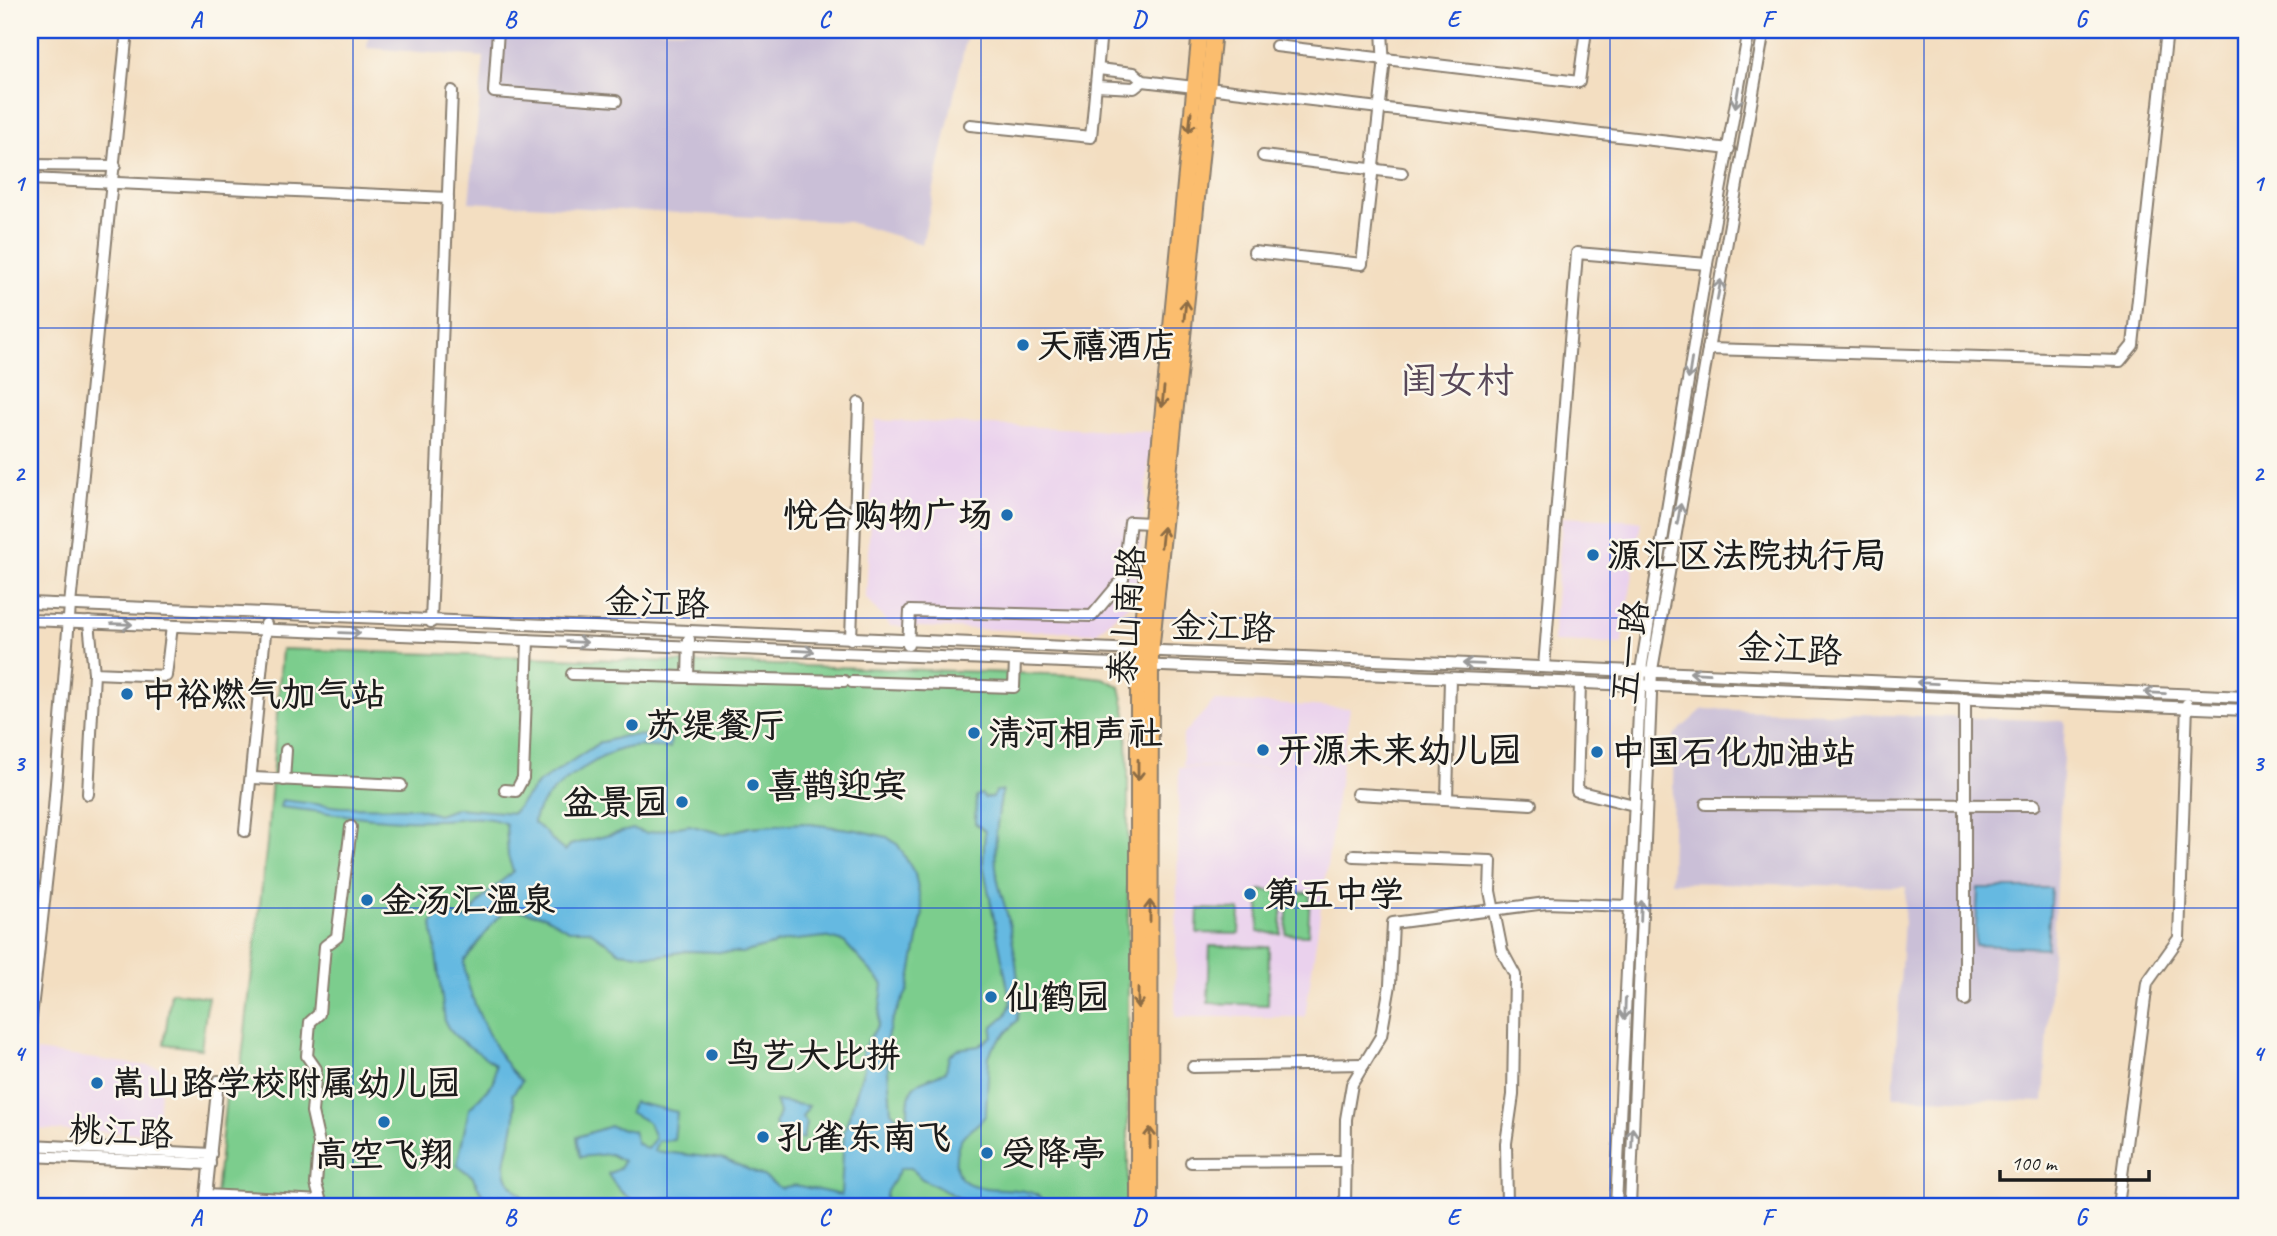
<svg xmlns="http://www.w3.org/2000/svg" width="2277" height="1236" viewBox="0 0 2277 1236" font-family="Caveat,'LXGW WenKai TC',sans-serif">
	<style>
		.built { fill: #ead1ed }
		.industrial { fill: #cabfd7 }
		.green { fill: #7ccd8d; stroke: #4c7454; stroke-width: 2 }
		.water { fill: #65b9e1; stroke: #406a7e; stroke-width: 2 }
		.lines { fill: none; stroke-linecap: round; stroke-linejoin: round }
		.minor-casing { stroke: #887d6e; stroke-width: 14 }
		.major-casing { stroke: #887d6e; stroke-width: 18 }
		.minor { stroke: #fff; stroke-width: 10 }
		.major { stroke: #fbbd6e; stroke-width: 14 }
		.oneway { stroke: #999 }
		.oneway2 { stroke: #8c6c45 }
		.grid { fill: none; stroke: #1d4ed8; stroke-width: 2; stroke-opacity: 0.55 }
		.poi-dot { fill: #1f6fb2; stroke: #fbf7ec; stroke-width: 2.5 }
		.labels { text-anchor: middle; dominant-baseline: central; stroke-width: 5; stroke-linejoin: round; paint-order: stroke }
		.poi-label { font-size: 35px; font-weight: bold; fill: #1c1c1c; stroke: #fbf7ec; text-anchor: start }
		.street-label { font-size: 35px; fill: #1c1c1c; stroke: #fbf7ec }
		.quarter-label { font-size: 38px; fill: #584859; stroke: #fbf7ec }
		.neatline { fill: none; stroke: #1d4ed8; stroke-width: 2.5 }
		.grid-label { font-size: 23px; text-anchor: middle; font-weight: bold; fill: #1d4ed8 }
	</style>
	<rect width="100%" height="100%" fill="#fbf7ec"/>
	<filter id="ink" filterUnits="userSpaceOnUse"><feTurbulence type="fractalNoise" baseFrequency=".0143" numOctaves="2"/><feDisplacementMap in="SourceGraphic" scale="14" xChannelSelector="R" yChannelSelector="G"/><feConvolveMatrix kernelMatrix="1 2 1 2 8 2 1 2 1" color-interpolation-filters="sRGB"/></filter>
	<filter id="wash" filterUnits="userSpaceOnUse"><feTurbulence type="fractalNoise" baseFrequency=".00686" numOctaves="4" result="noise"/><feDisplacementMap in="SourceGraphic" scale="28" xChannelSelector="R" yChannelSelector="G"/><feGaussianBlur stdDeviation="1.57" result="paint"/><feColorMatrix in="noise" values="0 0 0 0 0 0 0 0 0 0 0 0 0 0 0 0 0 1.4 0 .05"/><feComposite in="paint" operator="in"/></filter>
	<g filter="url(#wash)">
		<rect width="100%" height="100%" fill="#f3dec1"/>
		<g class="built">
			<path d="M875,420L1152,432L1136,599L1096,633L890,626L866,598Z"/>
			<path d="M1562,517L1641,521L1622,644L1553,642Z"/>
			<path d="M1214,701L1350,708L1305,1017H1175L1179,767L1320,770L1183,766V735Z"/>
			<path d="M36,1051L163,1068L156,1134L30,1129Z"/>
		</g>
		<g class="industrial">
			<path d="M369,30H968L922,244L849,222L469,202L484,57L367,48Z"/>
			<path d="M1703,709L2065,721L2044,1102L1893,1097L1906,887L1671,882L1674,735Z"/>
		</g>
		<g class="green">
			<path d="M282,649L1077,675L1103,678L1120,687L1126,714L1128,769V1206H215L228,1075H240L267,843Z"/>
			<path d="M1260,890L1283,891L1281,934L1258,932Z"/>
			<path d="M1288,892L1310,893L1308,935L1286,934Z"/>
			<path d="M1198,909L1240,910L1239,934L1197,933Z"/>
			<path d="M1210,946L1269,947L1268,1005L1208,1003Z"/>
			<path d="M171,992L208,997L201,1049L164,1044Z"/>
		</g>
		<g class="water">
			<path d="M671,724L670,748C653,748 639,744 622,749C597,756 534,796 534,823C549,832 551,843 565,851L570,845L633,829L646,833L689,825L723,834L750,827L802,823L857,830L887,837L898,845L915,874L923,913L908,990L892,1020L886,1041L891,1111L898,1118L908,1117C907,1077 918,1086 946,1071L949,1056L957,1049L979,1046L992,1036L993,1026L1006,1015L1011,1004L983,864L985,831L975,823L976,796L981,794L984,798L993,797L996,791H1002C997,820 993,847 997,876C999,890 1005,904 1008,918C1015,950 1021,987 1018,1020L993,1047L989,1056L986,1114C979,1128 962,1130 958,1146C939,1215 1037,1170 1045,1206H1035L1030,1197L974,1199V1206L922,1179L911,1168H901L887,1191L884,1206H775L765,1199L760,1206H691C665,1182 639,1228 608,1174L620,1168L623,1161L610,1154L580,1157L577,1137L610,1126L633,1131L637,1143L647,1149L655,1138L649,1123L630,1112L633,1102L677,1112L674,1140L658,1141L654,1151L724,1159L763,1176L780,1188L795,1185L841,1195L844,1132L864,1068L862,1050L878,1025L883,984L844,942L825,937L787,941L742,953L687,951L658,956L620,952L589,930H569L544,916L509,908C496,915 476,948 464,961C464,990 499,1065 522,1081L512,1095C524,1127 495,1160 509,1181C514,1190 524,1198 531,1206H489L472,1176L457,1165L469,1109L494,1082L495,1065C479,1050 454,1042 445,1022L432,924L439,912L449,911L457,918L466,919L484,897L513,871L508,856L506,824C484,813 460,820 437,820C385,822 331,813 280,807L282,800L340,807L417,808L438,815L457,808L513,813L537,784L599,743L624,736L656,735Z"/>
			<path d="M1978,888H2051L2047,948L1975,945Z"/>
			<path d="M775,1101L809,1106L802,1117L806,1123L803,1139L779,1137L775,1123L779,1113Z"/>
		</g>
	</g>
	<g filter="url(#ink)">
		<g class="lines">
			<defs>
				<g id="minor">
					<path d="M498,30L494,92L616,101"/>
					<path d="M30,37L31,30"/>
					<path d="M1276,46L1579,82L1586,30"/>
					<path d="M1098,69L1134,73L1143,81L1194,87"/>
					<path d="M1096,86L1134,88L1143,81"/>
					<path d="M1208,88L1729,149"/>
					<path d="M970,125L1091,137L1101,30"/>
					<path d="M1263,156L1402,173"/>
					<path d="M30,165L115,166"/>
					<path d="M30,179L448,198"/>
					<path d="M1254,252L1362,264L1384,68L1382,30"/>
					<path d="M1708,349L2120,361L2133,345L2167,30"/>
					<path d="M30,603L2247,697"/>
					<path d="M30,620L2247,710"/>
					<path d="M89,622L94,673L166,676L172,626"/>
					<path d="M431,622L452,91"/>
					<path d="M851,639L859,403"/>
					<path d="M908,645L910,611L1092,616L1123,579L1130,522L1151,523"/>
					<path d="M1544,667L1577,253L1707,264"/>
					<path d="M572,674L844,681"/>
					<path d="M688,677L689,639"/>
					<path d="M852,682L1014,687L1015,661"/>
					<path d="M1580,683L1577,791L1634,805"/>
					<path d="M1965,698V1000"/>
					<path d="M253,778L401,785"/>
					<path d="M284,780L286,750"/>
					<path d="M505,790L516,791L523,778L528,640"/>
					<path d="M88,794L94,673"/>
					<path d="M1357,794L1531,804"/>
					<path d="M1447,799L1450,678"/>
					<path d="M1706,804L2035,805"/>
					<path d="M245,831L266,624"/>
					<path d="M1354,856L1491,861L1490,891L1502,951L1515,975L1513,1095L1506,1143L1507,1206"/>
					<path d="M30,1027L53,821L70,605L127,30"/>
					<path d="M1193,1067L1364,1064"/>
					<path d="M30,1145L211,1154"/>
					<path d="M30,1156L210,1164"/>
					<path d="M1191,1162L1346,1161"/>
					<path d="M206,1195L321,1201"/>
					<path d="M205,1206L218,1081"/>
					<path d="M322,1206L316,1184L319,1143L312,1112L316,1069L307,1056L310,1022L319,1014L325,946L337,937L351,827"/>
					<path d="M1345,1206L1346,1119L1352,1084L1381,1036L1390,985L1393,923L1546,903L1629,906"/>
					<path d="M1616,1206L1641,670L1707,264L1749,30"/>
					<path d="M1630,1206L1652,670L1764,30"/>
					<path d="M2118,1206L2147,983L2179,938L2187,704"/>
				</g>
				<g id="major">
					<path d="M1138,1206V665L1200,30"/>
					<path d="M1150,1206L1151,653L1214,30"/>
				</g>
			</defs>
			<use href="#minor" class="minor-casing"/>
			<use href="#major" class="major-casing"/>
			<use href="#minor" class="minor"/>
			<use href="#major" class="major"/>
		</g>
		<defs><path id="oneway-shaft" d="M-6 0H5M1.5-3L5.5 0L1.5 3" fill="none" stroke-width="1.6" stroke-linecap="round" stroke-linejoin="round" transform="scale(1.75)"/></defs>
		<g class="oneway">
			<use href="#oneway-shaft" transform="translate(1737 97) rotate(99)"/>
			<use href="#oneway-shaft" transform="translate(1719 290) rotate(-80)"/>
			<use href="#oneway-shaft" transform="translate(1690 369) rotate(99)"/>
			<use href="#oneway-shaft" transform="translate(1679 514) rotate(-80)"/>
			<use href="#oneway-shaft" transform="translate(122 624) rotate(2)"/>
			<use href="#oneway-shaft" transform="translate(350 633) rotate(2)"/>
			<use href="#oneway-shaft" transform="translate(577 642) rotate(2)"/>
			<use href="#oneway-shaft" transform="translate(804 651) rotate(3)"/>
			<use href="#oneway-shaft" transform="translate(1473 664) rotate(-178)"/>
			<use href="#oneway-shaft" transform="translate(1700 673) rotate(-177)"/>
			<use href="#oneway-shaft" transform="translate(1927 683) rotate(-177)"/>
			<use href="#oneway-shaft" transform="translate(2155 693) rotate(-177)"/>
			<use href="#oneway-shaft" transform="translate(1641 911) rotate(-88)"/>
			<use href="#oneway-shaft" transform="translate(1625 1009) rotate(92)"/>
			<use href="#oneway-shaft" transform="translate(1632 1138) rotate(-88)"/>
		</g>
		<g class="oneway2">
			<use href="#oneway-shaft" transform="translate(1190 122) rotate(96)"/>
			<use href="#oneway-shaft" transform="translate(1185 310) rotate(-84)"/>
			<use href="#oneway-shaft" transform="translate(1163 397) rotate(96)"/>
			<use href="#oneway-shaft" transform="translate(1162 537) rotate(-84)"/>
			<use href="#oneway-shaft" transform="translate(1138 770) rotate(90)"/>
			<use href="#oneway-shaft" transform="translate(1150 911) rotate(-90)"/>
			<use href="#oneway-shaft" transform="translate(1138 998) rotate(90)"/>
			<use href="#oneway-shaft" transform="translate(1150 1138) rotate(-90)"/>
		</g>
	</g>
	<path class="grid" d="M353,30V1206M667,30V1206M981,30V1206M1296,30V1206M1610,30V1206M1924,30V1206M30,328H2247M30,618H2247M30,908H2247"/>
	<g class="poi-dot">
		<circle cx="1023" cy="345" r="7"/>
		<circle cx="1007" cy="515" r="7"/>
		<circle cx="1593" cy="555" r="7"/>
		<circle cx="127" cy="694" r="7"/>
		<circle cx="632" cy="725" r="7"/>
		<circle cx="974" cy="733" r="7"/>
		<circle cx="1263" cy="750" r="7"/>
		<circle cx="1597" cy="752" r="7"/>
		<circle cx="753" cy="785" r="7"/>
		<circle cx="682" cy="802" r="7"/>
		<circle cx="1250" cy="894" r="7"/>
		<circle cx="367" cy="900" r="7"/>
		<circle cx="991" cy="997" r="7"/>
		<circle cx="712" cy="1055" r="7"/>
		<circle cx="97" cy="1083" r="7"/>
		<circle cx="384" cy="1122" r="7"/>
		<circle cx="763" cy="1137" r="7"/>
		<circle cx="987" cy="1153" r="7"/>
	</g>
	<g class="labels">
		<g class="poi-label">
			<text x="1037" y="345">天禧酒店</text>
			<text x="993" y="515" text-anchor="end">悦合购物广场</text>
			<text x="1607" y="555">源汇区法院执行局</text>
			<text x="141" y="694">中裕燃气加气站</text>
			<text x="646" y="725">苏缇餐厅</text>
			<text x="988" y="733">清河相声社</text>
			<text x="1277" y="750">开源未来幼儿园</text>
			<text x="1611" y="752">中国石化加油站</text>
			<text x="767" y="785">喜鹊迎宾</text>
			<text x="668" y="802" text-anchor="end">盆景园</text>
			<text x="1264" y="894">第五中学</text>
			<text x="381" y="900">金汤汇温泉</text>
			<text x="1005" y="997">仙鹤园</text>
			<text x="726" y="1055">鸟艺大比拼</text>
			<text x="111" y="1083">嵩山路学校附属幼儿园</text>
			<text x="777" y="1137">孔雀东南飞</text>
			<text x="1001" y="1153">受降亭</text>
			<text x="384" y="1154" text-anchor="middle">高空飞翔</text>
		</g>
		<g class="street-label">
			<text transform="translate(657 603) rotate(2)">金江路</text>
			<text transform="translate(1127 615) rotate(-86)">泰山南路</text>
			<text transform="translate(1223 627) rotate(2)">金江路</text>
			<text transform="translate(1790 649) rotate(3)">金江路</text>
			<text transform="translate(1630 652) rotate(-83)">五一路</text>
			<text transform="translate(121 1132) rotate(3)">桃江路</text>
		</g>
		<g class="quarter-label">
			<text x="1457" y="380">闺女村</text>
		</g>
	</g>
	<rect width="2277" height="1236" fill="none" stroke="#fbf7ec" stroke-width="77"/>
	<path d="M2000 1170v10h149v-10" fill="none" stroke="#1c1c1c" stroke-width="3.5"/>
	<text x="2011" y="1170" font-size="21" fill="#1c1c1c" stroke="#fbf7ec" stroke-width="5" paint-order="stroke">100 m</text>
	<rect x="38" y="38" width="2200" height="1160" class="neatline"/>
	<g class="grid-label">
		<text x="196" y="27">A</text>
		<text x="510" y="27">B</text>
		<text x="824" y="27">C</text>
		<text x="1139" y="27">D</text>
		<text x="1453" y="27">E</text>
		<text x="1767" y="27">F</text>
		<text x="2081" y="27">G</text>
		<text x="19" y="191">1</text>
		<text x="2258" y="191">1</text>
		<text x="19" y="481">2</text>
		<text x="2258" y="481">2</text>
		<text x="19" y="771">3</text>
		<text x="2258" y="771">3</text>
		<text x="19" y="1061">4</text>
		<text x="2258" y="1061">4</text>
		<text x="196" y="1225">A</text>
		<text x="510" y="1225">B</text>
		<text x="824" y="1225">C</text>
		<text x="1139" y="1225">D</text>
		<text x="1453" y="1225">E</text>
		<text x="1767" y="1225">F</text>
		<text x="2081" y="1225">G</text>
	</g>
</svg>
